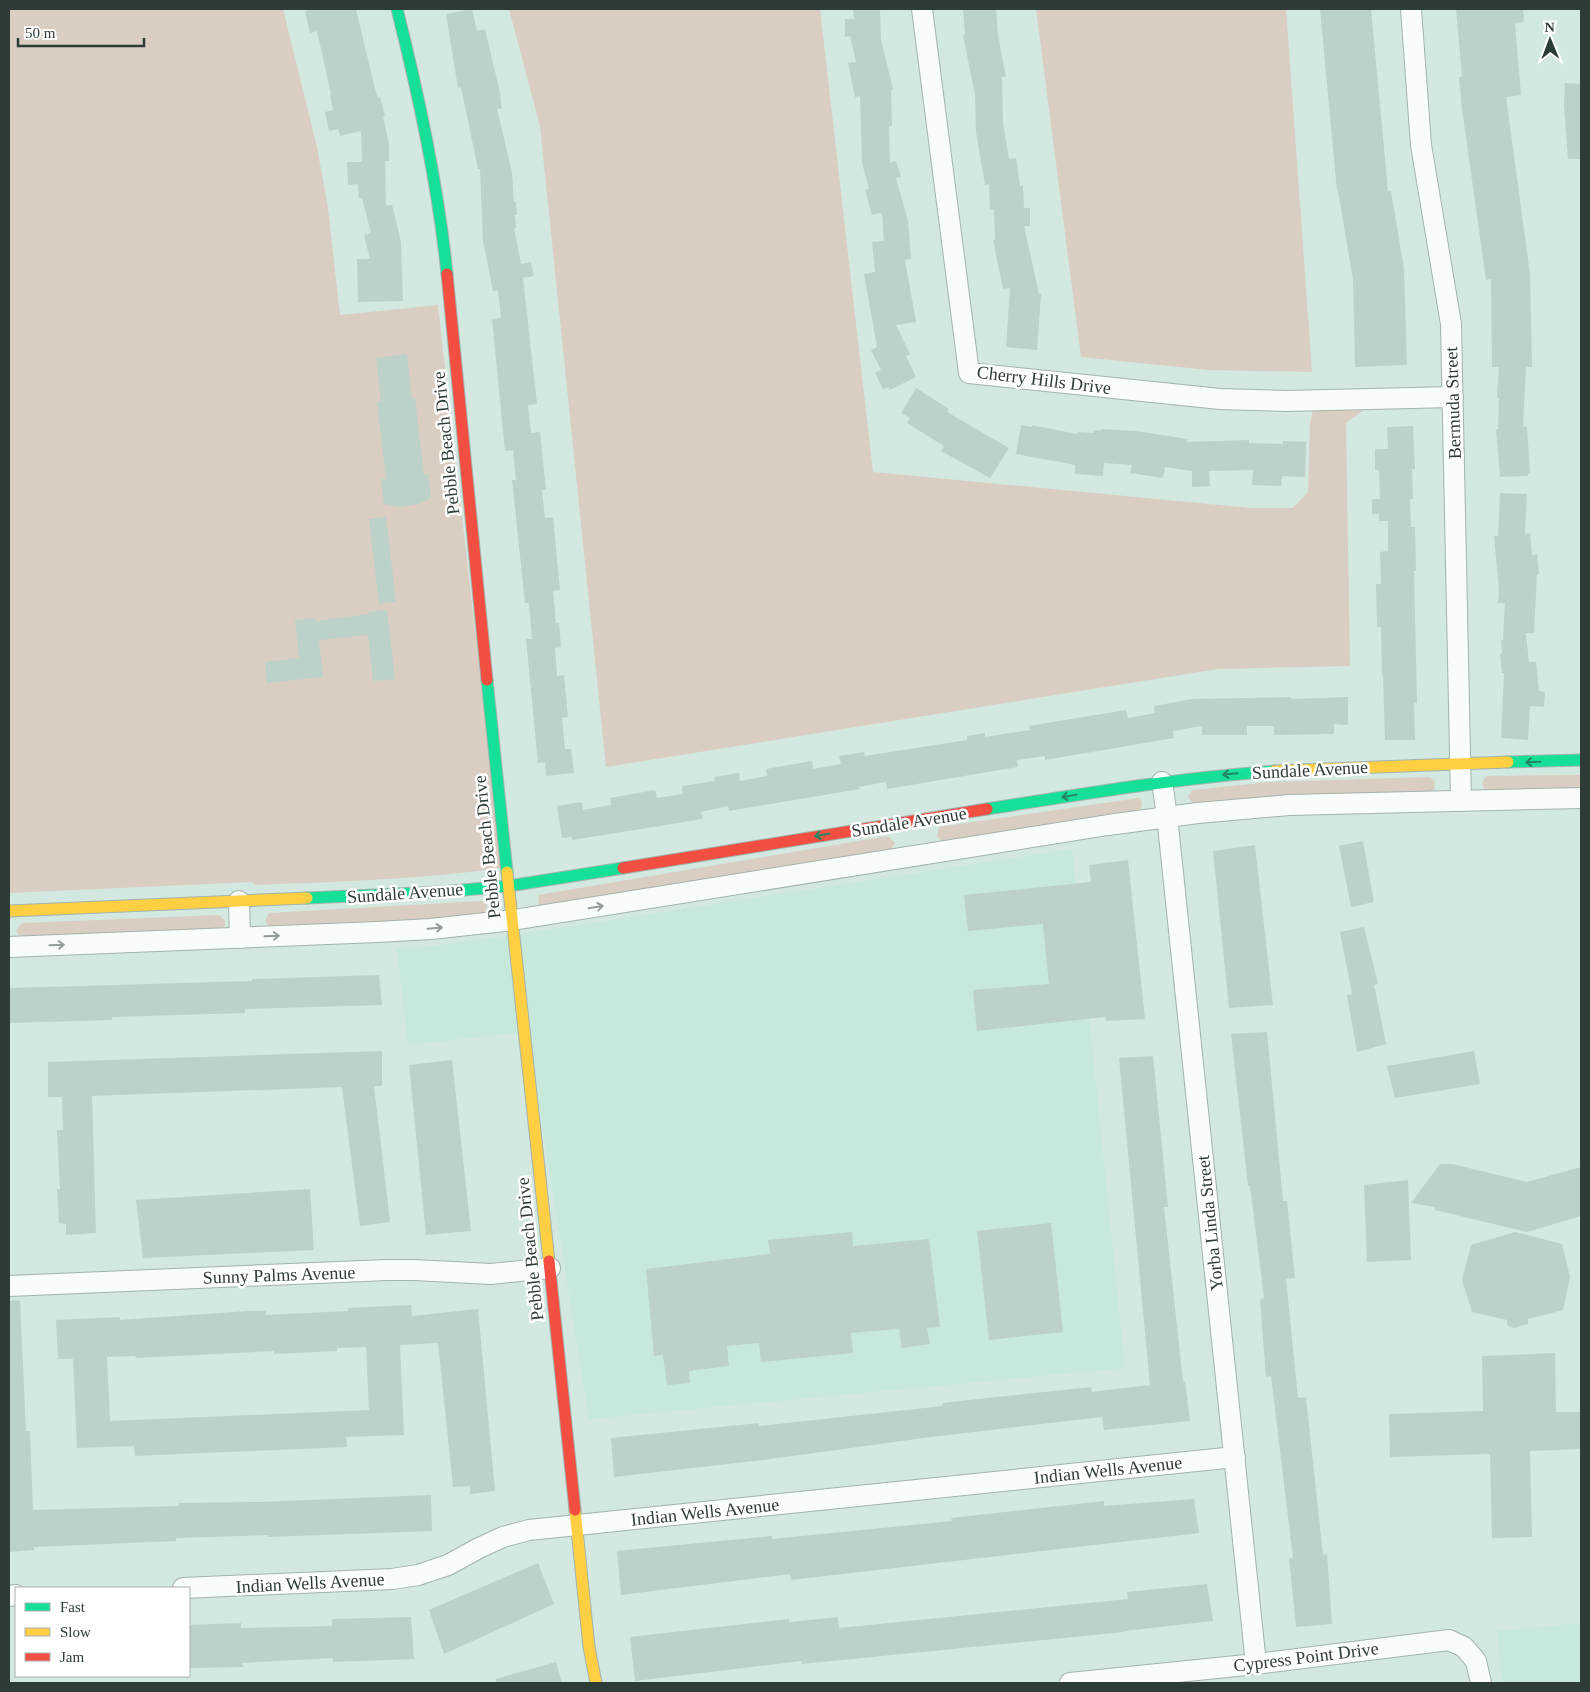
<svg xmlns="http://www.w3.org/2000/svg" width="1590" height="1692" viewBox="0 0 1590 1692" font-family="'Times New Roman',serif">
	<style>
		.built { fill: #c7e9dc }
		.green { fill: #dacec3 }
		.building { fill: #bbd1c9; fill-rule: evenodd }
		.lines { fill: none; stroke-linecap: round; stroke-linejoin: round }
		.street-casing { stroke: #a3b3ad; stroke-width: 22 }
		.fast-casing { stroke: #a3b3ad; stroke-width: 13 }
		.slow-casing { stroke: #a3b3ad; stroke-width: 13 }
		.jam-casing { stroke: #a3b3ad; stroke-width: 13 }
		.street { stroke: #f8fcfa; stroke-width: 20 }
		.fast { stroke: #16e098; stroke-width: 11 }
		.slow { stroke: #ffcf43; stroke-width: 11 }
		.jam { stroke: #f24e42; stroke-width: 11 }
		.oneway { stroke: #238662 }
		.oneway2 { stroke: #929c98 }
		.labels { text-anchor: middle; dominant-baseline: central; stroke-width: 5; stroke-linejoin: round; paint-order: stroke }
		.street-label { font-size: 18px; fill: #2d3c36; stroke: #fff }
	</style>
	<rect width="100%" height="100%" fill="#d3e8e0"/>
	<g class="built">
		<path d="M1072,849L1125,1368L589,1419L527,1032L408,1045L397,949L424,947L513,935Z"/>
		<path d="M1581,1623V1683H1502L1497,1631Z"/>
	</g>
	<g class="green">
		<path d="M9,9H283L317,147L328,208L340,315L438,305L502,868C420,879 337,882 254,885L253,882L9,893Z"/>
		<path d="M509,9H820L873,472L1251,508H1293L1308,492L1310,423L1315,400L1378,399L1346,423L1350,666L1218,669L606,767L540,126Z"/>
		<path d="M1036,9H1286L1312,372L1209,370L1081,357Z"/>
		<path d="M1581,775V790L1489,793L1484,789C1482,783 1482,780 1487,776Z"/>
		<path d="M1429,777L1434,780L1435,784L1434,790L1429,793L1315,795L1195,804L1191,801L1188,797L1192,790L1270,782Z"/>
		<path d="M1139,798C1143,803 1143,806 1139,811L944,843L937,837L939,827Z"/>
		<path d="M888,836L895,843L890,851L542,908L539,905L538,895Z"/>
		<path d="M481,901L486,902L487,907L483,915L272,929L265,921L269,913Z"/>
		<path d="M219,915L225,920V926L221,930L22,939L16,931L19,926L23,923Z"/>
	</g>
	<g class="building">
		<path d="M314,9H356L374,85L378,98L380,97L385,116H383L389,144V161H385L386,206L392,205L401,242L403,301L358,302L357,259H370L364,235L371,233L362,198H359L358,184L348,185L347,162H362L361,131L340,136L338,129L329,131L325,112L333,110L330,95L331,94L317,31L310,33L305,11Z"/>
		<path d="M472,9L477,31L485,29L501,97H500L502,108L497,109L512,172L514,202H516L517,215H515L516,228H514L521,264L531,262L534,276L523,278L537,404L528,405L531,433L540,432L546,490H542L545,518L553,517L560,590L553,591L556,623H559L561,647L555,648L557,676L564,675L568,717L562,718L565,749H571L574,773L546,776L545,762L538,763L526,639H532L529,603H525L512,480H516L513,450L505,451L492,319L501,318L498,290L493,291L483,241L480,169H478L461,87L458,88L446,14Z"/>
		<path d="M853,9H880L881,40L893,89L891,90L892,126H889L890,163L896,161L901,177L896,178L908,221L911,259L905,260L916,322L896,325L910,354L906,356L916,377L890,390L889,387L883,389L875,373L881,370L871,350L877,347L864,274L875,272L872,242L884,241L882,213L872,215L865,190L869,189L862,163L860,96L855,97L848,63L856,62L850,36L845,37V19H854Z"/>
		<path d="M963,9H996L998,35L1006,77H1002L1003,123L1009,159L1016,158L1020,186H1023L1024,208H1030V226H1024L1039,294H1041L1037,350L1006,347L1010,288L1003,289L993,240H995L994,210H990L989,184L985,185L976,132L975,95L963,35H965Z"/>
		<path d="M1320,9H1371L1388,191H1391L1404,269L1407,365L1355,367L1353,280L1338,191H1337Z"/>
		<path d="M1456,9H1523L1524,22L1515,23L1521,95L1506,97L1530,274L1532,367H1526L1523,427L1527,426L1530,473H1528V476L1500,477L1496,429H1498L1499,398H1497L1499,367H1492L1491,279L1486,280L1462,109L1459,77H1462Z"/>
		<path d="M1565,83L1581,84V159H1568L1564,105Z"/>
		<path d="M407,354L412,399L415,398L424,475L428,474L431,498L418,504L400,507L384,504L381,479H386L377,402L381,401L376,358Z"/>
		<path d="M916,388L949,409L947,412L1009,448L990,478L941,451L944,446L907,423L910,418L901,413Z"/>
		<path d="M1021,425L1032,427V425L1077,434V432L1094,433V430L1101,431V429L1136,431L1188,439L1187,442L1249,440V443L1283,444V441L1306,442L1305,477L1282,476L1281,486L1252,485L1253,470L1209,471L1210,486L1192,487V471L1165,467L1163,478L1130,473L1132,465L1104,463L1103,476L1075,474V465L1016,454Z"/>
		<path d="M1413,426L1415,469H1412L1413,499H1410L1411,527H1415L1416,571H1414L1417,703H1414L1415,740H1385L1383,675H1382L1381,627H1377L1376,584H1381L1380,552L1388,551V521H1379V514H1372V499H1380L1379,470H1375V449H1388L1387,427Z"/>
		<path d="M1500,493L1527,494L1525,534L1530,533L1532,555L1537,554L1539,574H1537L1534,633H1526L1529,662H1536L1539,691L1545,692L1544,707L1530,706L1528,740L1501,738L1504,673H1502L1500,653H1502L1501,640H1503L1505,603H1498L1499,590L1494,536H1498Z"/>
		<path d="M386,517L396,602L379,604L369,519Z"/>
		<path d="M387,610L395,679L373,681L368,635L319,640L323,677L267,683L265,662L299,658L295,620L315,618L316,621L369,614L368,612Z"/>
		<path d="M1291,697V699L1348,697V725L1334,724V734L1274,735V726H1247V735H1202V726L1173,731L1174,738L1045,760V756L1017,760L1018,767L887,789L886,782L859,787L860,789L729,811L728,806L701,812L703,819L572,840V837L562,838L557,806L582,802L583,810L611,805L610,798L655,790L657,798L683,794L682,786L715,781L714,777L739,773L740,781L767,776L766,769L812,761L813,769L841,764L839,756L864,752L865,756L967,740V736L985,733V737L1030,730L1029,726L1126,710L1128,718L1155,713L1154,706L1192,699Z"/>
		<path d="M1363,841L1374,902L1351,907L1339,846Z"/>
		<path d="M1255,845L1273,1005L1229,1008L1213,851Z"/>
		<path d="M1128,860L1145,1019L1106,1021L1105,1017L977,1031L973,990L1049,984L1043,924L968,931L964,895L1091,882L1089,865Z"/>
		<path d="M1364,927L1378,984L1374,985L1386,1044L1357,1052L1347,995L1352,994L1340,932Z"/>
		<path d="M379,975L382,1005L245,1009V1013L112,1017V1020L9,1023V988L252,981V979Z"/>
		<path d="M1267,1032L1283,1201H1287L1295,1278L1286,1279L1298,1398L1306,1397L1323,1555L1327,1554L1332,1624L1296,1627L1289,1558H1293L1271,1376L1266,1377L1260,1299L1264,1298L1250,1186H1248L1231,1034Z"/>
		<path d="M382,1051V1086H374L390,1222L360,1226L342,1087L92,1096L96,1233L66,1235V1224L59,1223L57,1189H60L57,1130H63L62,1097H48V1062Z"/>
		<path d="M1474,1051L1480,1084L1395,1098L1387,1066Z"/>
		<path d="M1153,1056L1168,1207H1164L1183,1381H1185L1190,1421L1104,1430L1102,1417L931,1437L763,1460L614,1477L611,1438L759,1423V1426L943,1406L942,1403L1091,1387L1092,1392L1150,1385L1119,1058Z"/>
		<path d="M452,1060L471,1231L426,1235L409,1065Z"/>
		<path d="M1440,1164H1452L1527,1182L1581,1167V1216L1527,1232L1435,1210V1207L1411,1203Z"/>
		<path d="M1408,1180L1411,1260L1367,1262L1364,1185Z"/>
		<path d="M310,1189L314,1250L143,1258L136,1200Z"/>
		<path d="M1051,1223L1063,1332L989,1340L977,1231Z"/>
		<path d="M852,1232L853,1246L929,1239L940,1327L927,1328L930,1344L902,1348L899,1329L851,1333L853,1353L761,1362L759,1343L727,1346L729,1366L689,1371L690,1383L667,1385L663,1355L654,1356L646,1269L770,1254L768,1240Z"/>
		<path d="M1515,1232L1562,1244L1570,1277L1563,1310L1528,1319V1324L1514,1328L1507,1325V1320L1472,1312L1462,1280L1471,1245Z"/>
		<path d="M20,1300L26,1431H30L33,1510L179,1506V1503L260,1502L431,1495L432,1531L268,1537V1535L176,1538V1541L34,1547V1550L9,1552V1301Z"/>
		<path d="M411,1305L412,1316L478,1309L495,1491L470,1494V1486L453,1487L438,1343L400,1345L404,1435L346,1437L347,1447L203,1453L135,1456L134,1446L77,1448L73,1359H58L56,1320L120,1317V1320L248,1311H266V1315L348,1311V1308ZM366,1347L369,1410L110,1421L107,1357L135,1356L136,1358L274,1351V1354L337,1351V1348Z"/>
		<path d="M1555,1353L1556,1412H1581V1449L1530,1451L1532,1537L1492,1538L1490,1454L1390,1457L1389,1414L1483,1411L1482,1356Z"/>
		<path d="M1194,1499L1199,1533L791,1580L790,1574L621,1595L617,1551L772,1536V1539L952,1521L951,1518L1104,1501V1506Z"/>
		<path d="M538,1563L554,1604L444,1654L429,1610Z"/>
		<path d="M1207,1584L1213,1621L1124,1631V1632L802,1664V1661L635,1681L630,1637L789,1619V1622L838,1617L839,1628L1128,1599L1127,1592Z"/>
		<path d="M411,1617L414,1659L333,1662V1658L242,1663L243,1667L189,1668V1625L241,1623V1628L332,1626V1619Z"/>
		<path d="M556,1662L562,1683H496V1679Z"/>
	</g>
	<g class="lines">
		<defs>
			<g id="street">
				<path d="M922,9L969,373L1220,399L1287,401L1453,397"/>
				<path d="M1411,9L1421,145L1451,324L1461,801"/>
				<path d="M1162,782L1167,816L1256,1664"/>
				<path d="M239,901L240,938"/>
				<path d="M9,947L377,932L431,929L513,920L1108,825L1198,813L1289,805L1581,798"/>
				<path d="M9,1286L387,1270H414L491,1274L550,1268"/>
				<path d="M183,1588L392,1579L418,1575L448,1565L479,1548L503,1537L529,1530L1235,1457"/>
				<path d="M9,1596L16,1595"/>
				<path d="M1070,1683L1256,1664L1449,1640L1464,1647L1476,1661L1481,1683"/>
			</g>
			<g id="fast">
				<path d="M397,9C419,96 438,184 447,274"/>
				<path d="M487,680L507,872"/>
				<path d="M1508,762L1581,760"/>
				<path d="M987,809C1083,794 1178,778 1274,771"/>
				<path d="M307,898L441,892L508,886L623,868"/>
			</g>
			<g id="slow">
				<path d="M1274,771L1508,762"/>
				<path d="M507,872L549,1261"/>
				<path d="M9,911L307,898"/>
				<path d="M575,1510L589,1647L596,1683"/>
			</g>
			<g id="jam">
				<path d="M447,274L487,680"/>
				<path d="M623,868L987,809"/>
				<path d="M549,1261L575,1510"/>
			</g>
		</defs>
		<use href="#street" class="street-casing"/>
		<use href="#fast" class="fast-casing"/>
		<use href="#slow" class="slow-casing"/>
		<use href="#jam" class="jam-casing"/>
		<use href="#street" class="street"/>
		<use href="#fast" class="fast"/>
		<use href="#slow" class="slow"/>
		<use href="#jam" class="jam"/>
	</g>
	<defs><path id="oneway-shaft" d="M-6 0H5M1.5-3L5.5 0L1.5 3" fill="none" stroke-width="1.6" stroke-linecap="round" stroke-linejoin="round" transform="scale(1.25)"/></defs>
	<g class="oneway">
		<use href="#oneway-shaft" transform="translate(1533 762) rotate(178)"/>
		<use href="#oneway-shaft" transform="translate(1230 774) rotate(175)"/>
		<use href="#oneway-shaft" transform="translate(1069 796) rotate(171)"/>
		<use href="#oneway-shaft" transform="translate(822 835) rotate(171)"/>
	</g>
	<g class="oneway2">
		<use href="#oneway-shaft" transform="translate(596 907) rotate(-9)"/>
		<use href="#oneway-shaft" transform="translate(435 928) rotate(-5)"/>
		<use href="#oneway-shaft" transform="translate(272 936) rotate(-2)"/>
		<use href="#oneway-shaft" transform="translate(57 945) rotate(-2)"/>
	</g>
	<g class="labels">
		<g class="street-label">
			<text transform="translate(1044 380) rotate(7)">Cherry Hills Drive</text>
			<text transform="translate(1453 403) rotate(-92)">Bermuda Street</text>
			<text transform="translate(446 443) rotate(-96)">Pebble Beach Drive</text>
			<text transform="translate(1310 770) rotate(-3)">Sundale Avenue</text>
			<text transform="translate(909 822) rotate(-9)">Sundale Avenue</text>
			<text transform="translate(487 847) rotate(-96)">Pebble Beach Drive</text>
			<text transform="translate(405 893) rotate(-4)">Sundale Avenue</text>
			<text transform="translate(1210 1223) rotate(-96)">Yorba Linda Street</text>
			<text transform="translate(530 1249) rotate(-96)">Pebble Beach Drive</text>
			<text transform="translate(279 1275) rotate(-2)">Sunny Palms Avenue</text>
			<text transform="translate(1108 1470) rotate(-6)">Indian Wells Avenue</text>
			<text transform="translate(705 1512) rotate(-6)">Indian Wells Avenue</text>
			<text transform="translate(310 1583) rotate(-3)">Indian Wells Avenue</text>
			<text transform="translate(1306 1657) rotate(-7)">Cypress Point Drive</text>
		</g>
	</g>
	<rect width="1590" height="1692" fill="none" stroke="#2d3c36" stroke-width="20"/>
	<rect x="15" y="1587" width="175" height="90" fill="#ffffff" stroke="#abb1af"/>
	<rect x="25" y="1603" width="25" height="8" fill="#16e098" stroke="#abb1af"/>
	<text x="60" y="1612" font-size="15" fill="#2d3c36">Fast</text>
	<rect x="25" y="1628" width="25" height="8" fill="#ffcf43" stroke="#abb1af"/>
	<text x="60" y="1637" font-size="15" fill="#2d3c36">Slow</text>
	<rect x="25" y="1653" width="25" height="8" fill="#f24e42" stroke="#abb1af"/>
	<text x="60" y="1662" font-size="15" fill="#2d3c36">Jam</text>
	<g transform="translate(1550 40) rotate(359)" stroke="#ffffff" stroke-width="4" paint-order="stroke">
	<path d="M0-4L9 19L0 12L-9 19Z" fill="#2d3c36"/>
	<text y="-8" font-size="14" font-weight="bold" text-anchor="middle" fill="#2d3c36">N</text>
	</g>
	<path d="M18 38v8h126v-8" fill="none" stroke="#2d3c36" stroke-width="2.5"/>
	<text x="25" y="38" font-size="15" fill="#2d3c36" stroke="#ffffff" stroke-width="4" paint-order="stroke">50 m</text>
</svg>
